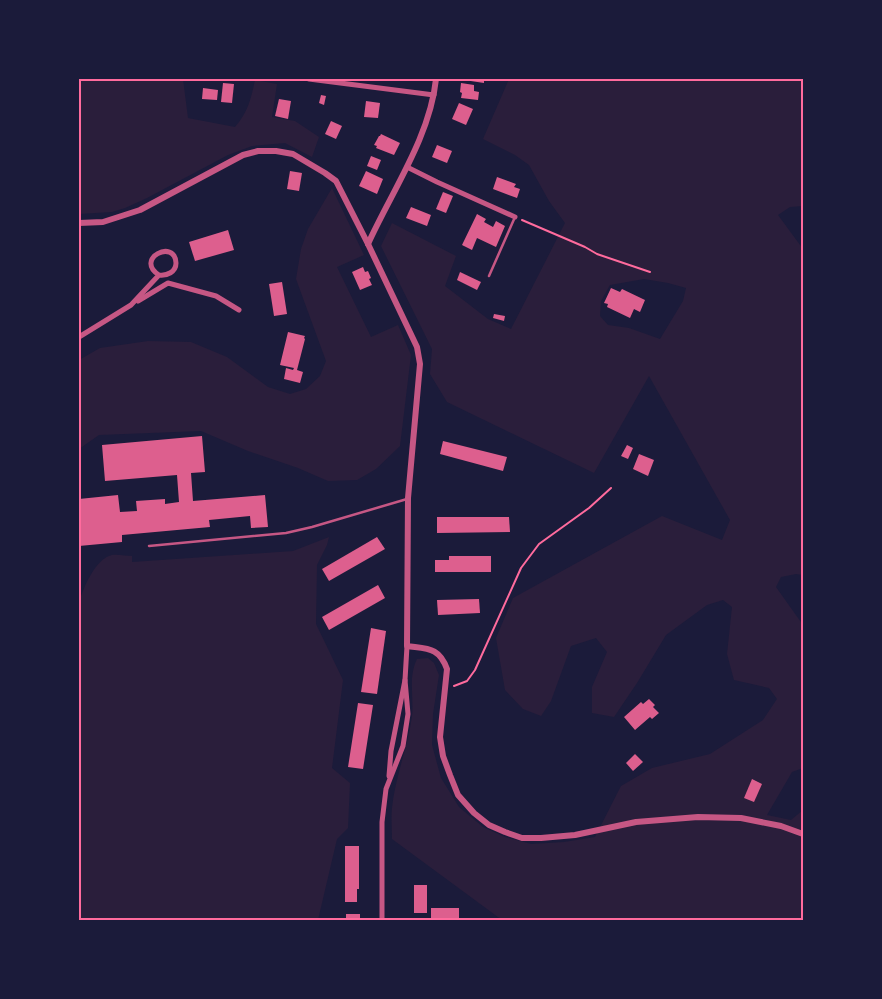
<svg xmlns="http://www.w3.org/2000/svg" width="882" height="999" viewBox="0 0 882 999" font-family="'PT Sans',sans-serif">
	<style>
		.green { fill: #2a1e3b; fill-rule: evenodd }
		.building { fill: #dd5f8e }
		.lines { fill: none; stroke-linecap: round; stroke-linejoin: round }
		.path { stroke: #ff6b9d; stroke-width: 2 }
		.service { stroke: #c65784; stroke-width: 2.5 }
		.minor { stroke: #c65784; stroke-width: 5 }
		.tertiary { stroke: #c65784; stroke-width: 6 }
		.neatline { fill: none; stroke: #ff6b9d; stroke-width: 2 }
	</style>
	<rect width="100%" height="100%" fill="#1b1b3a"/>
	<g class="green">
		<path d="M79,79H183L188,118L235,127C248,112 251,99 255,80L277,84L272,117L295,121L319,137L312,157L285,143L252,146L228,155L147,198L125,208L112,212L79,214Z"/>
		<path d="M509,79H803V206L790,207L778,215L803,249V575L796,574L781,577L776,587L803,625V768L792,772L767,815L791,820L803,810V920H502L392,839C392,829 391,818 392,808C395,777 408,747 412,716C414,697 408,677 417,659L428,658L434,663L439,675L433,714L432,745L441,778L459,807L483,827L505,837L531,844L564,842L595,837L621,786L652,768L710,754L763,720L777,699L769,688L734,680L727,654L732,607L723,600L707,605L666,635L637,683L614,717L592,713V687L607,652L596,638L571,646L551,701L541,716L523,709L505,690L496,638L513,598L662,516L722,540L730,520L649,376L594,473L447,402L430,374L432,349L381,246L392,223L456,256L445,286L488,319L511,329L565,223L549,201L529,165L515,155L483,139ZM644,279L668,283L686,288L683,301L660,339L629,328L608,325L600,316L601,301L610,285Z"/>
		<path d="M332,188L364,255L337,267L371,337L398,325L411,355L400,446L376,469L357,480L328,481L298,468L248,451L201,431L99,435L79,449V360L100,348L148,341L191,342L227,357L268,387L290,394L306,389L320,376L326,361L296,279L301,249L308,229Z"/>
		<path d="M329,537L327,545L317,565L316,624L343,680L332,768L350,783L348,828L337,839L318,920H79V602C84,587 95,559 112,555C118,554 126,556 132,556V562L293,551Z"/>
	</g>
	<g class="building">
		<path d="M464,79H484V83L464,80Z"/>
		<path d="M223,83L234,84L232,103L221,102Z"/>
		<path d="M461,83L474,85V91L479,92L478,100L461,98L462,93L460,92Z"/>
		<path d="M203,88L218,90L217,100L202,99Z"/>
		<path d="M321,95L326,96L324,105L319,103Z"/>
		<path d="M279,99L291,101L288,119L275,116Z"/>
		<path d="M366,101L380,103L378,118L364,117Z"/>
		<path d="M459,103L473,109L466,125L452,119Z"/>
		<path d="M331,121L342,126L336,139L325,134Z"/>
		<path d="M381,134L400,143L394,155L376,148L377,146L374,145L379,136H380Z"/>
		<path d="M437,145L452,151L447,163L432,157Z"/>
		<path d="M371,156L381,160L377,170L367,166Z"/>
		<path d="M290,171L302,173L299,191L287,189Z"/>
		<path d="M366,171L383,179L377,194L359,186Z"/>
		<path d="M497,177L516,184L514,187L520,189L517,198L493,189Z"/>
		<path d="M443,192L453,196L446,213L436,209Z"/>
		<path d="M411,207L431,215L427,226L406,218Z"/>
		<path d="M477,214L486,219L484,222L493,227L496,221L505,226L496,247L477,238L472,250L462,245Z"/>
		<path d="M228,230L234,250L195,261L189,242Z"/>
		<path d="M363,267L365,272L368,271L371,278L369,279L372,285L360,290L352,272Z"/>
		<path d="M460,272L481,282L477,290L457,280Z"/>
		<path d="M282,282L287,314L274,316L269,284Z"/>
		<path d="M611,288L620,292L622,289L645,300L640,312L634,309L630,318L607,307L608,304L604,303Z"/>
		<path d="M494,314L505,316L504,321L493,318Z"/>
		<path d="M288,332L305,336L304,338L305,339L297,370L303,372L300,383L284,379L286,368L293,370L294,368L280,365Z"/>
		<path d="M202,436L205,472L191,473L193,501L265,495L268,527L251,528L250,516L209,520L210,527L122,535V542L79,546V499L118,495L120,512L137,511L136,501L165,499V504L179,502L177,475L105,481L102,445Z"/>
		<path d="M443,441L507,457L503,471L440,454Z"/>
		<path d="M627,445L633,448L628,459L621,456Z"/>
		<path d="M639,454L654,460L648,476L633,469Z"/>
		<path d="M437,517H509L510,532L437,533Z"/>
		<path d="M377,537L385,549L329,581L322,569Z"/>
		<path d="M449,556H491V572H435V560H449Z"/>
		<path d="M378,585L385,598L329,630L322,617Z"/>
		<path d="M479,599L480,613L438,615L437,600Z"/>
		<path d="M371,628L386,631L377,694L361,692Z"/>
		<path d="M649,699L655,705L653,707L659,713L652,719L650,717L635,730L624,717L641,702L643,704Z"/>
		<path d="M358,703L373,705L363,769L348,767Z"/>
		<path d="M635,754L643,762L633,771L626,763Z"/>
		<path d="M752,779L762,784L754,802L744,798Z"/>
		<path d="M345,846H359V889H357V902H345Z"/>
		<rect x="414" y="885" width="13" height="28"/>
		<rect x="431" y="908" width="28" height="12"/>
		<rect x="346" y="914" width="14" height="6"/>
	</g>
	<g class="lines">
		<g class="path">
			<path d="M522,220L585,247L597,254L650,272"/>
			<path d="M454,686L467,681L475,670L521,568L539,544L589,508L611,488"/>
		</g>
		<g class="service">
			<path d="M489,276L515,217"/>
			<path d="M149,546L286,533L312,527L407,499"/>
		</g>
		<g class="minor">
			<path d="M309,79L434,95"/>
			<path d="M407,167L437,182L515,217"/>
			<path d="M138,301L168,283L216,296L239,310"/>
			<path d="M79,337L131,305L159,275C167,276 176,272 176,263C175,238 134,259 159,275"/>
			<path d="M389,776L391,751L405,680L407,646"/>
			<path d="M382,920V822L386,789L403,746L408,714L405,680"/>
		</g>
		<g class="tertiary">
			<path d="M79,223L103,222L140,210L243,155L258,151H276L293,154L325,173L336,181L368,244L417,347L420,364L408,498L407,646C428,649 439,647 447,669L440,737L443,756L450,775L458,795L474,813L489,825L505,832L522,838H541L575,835L636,822L698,817L741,818L781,826L803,834"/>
			<path d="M368,244C392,191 430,137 436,79"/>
		</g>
	</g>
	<rect width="882" height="999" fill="none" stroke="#1b1b3a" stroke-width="160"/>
	<rect x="80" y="80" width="722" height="839" class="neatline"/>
</svg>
